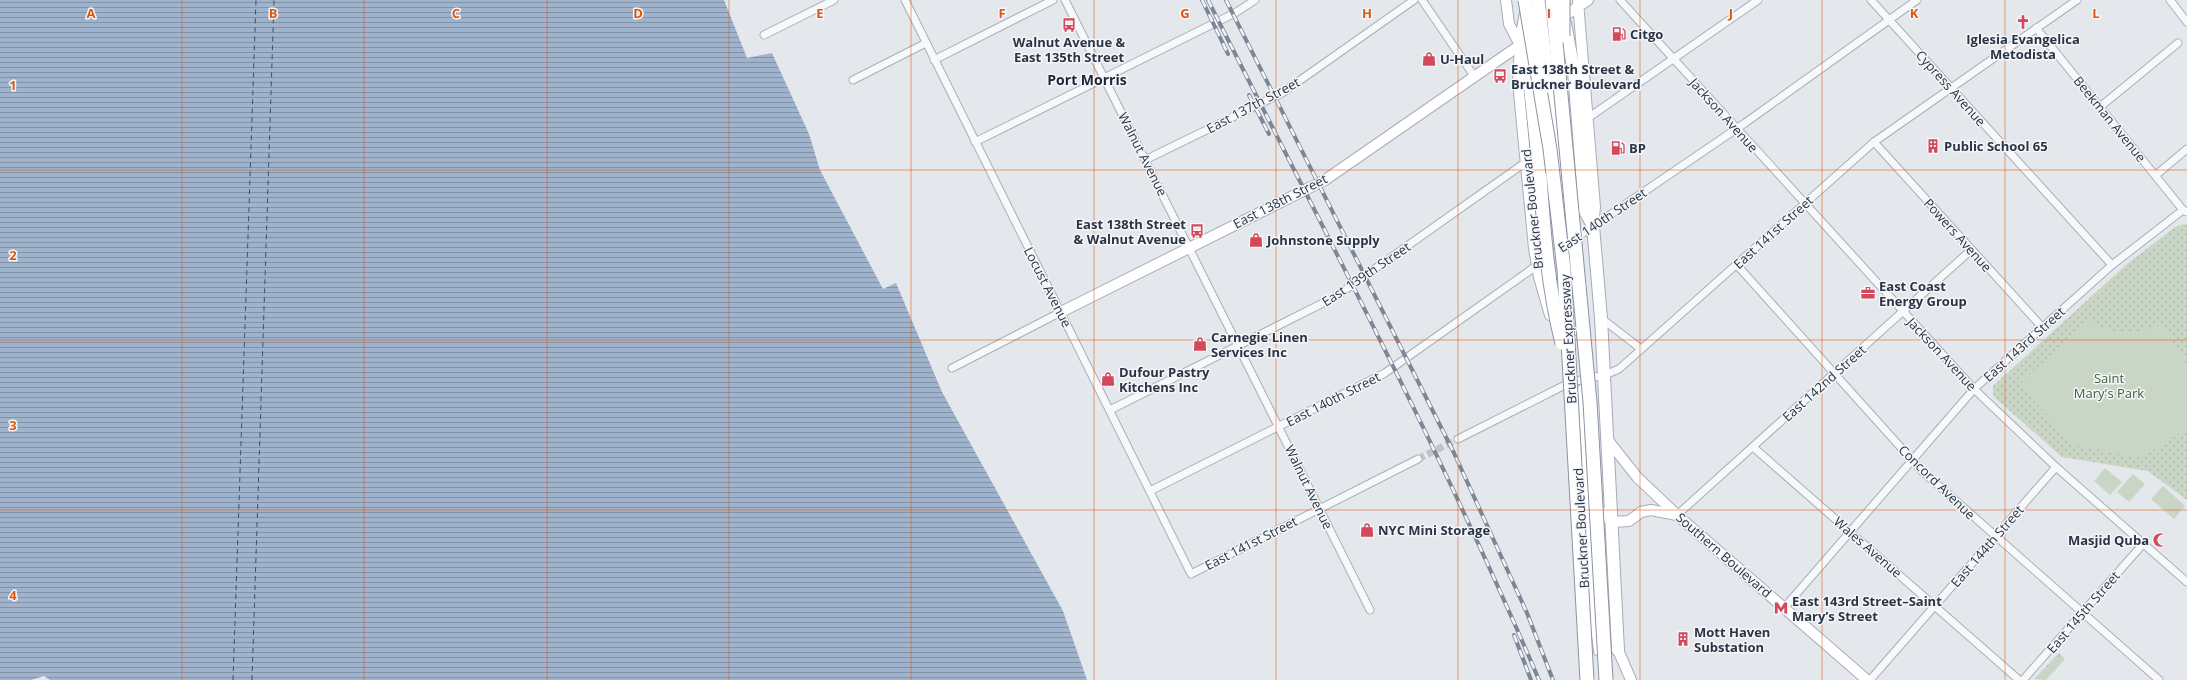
<svg xmlns="http://www.w3.org/2000/svg" width="2187" height="680" viewBox="0 0 2187 680" font-family="'Open Sans',sans-serif">
	<style>
		.grass { fill: url(#grass-tufts) }
		.park { fill: url(#park-dots) }
		.garden { fill: #c9d6c5 }
		.water { fill: url(#water-rules) }
		.lines { fill: none; stroke-linecap: round; stroke-linejoin: round }
		.ferry { stroke: #34527a; stroke-width: 1; stroke-dasharray: 5 4; stroke-linecap: butt }
		.street-tunnel { stroke: #bfc3cb; stroke-width: 7; stroke-dasharray: 7 3.5; stroke-linecap: butt }
		.street-casing { stroke: #a9aeb7; stroke-width: 9 }
		.secondary-casing { stroke: #a9aeb7; stroke-width: 12 }
		.primary-casing { stroke: #a3abb8; stroke-width: 14 }
		.highway-casing { stroke: #8b94a3; stroke-width: 15 }
		.street { stroke: #f7f8fa; stroke-width: 7 }
		.secondary { stroke: #fff; stroke-width: 10 }
		.primary { stroke: #fff; stroke-width: 12 }
		.highway { stroke: #fff; stroke-width: 13 }
		.rail-casing { stroke: #7d8696; stroke-width: 4 }
		.rail { stroke: #f4f6f9; stroke-width: 2.5; stroke-dasharray: 8; stroke-linecap: butt }
		.highway-bridge-casing { stroke: #8b94a3; stroke-width: 15; stroke-linecap: butt }
		.highway-bridge { stroke: #fff; stroke-width: 13 }
		.grid { fill: none; stroke: #df570f; stroke-width: 1; stroke-opacity: 0.55 }
		.labels { text-anchor: middle; dominant-baseline: central; stroke-width: 3; stroke-linejoin: round; paint-order: stroke }
		.poi-label { font-size: 13px; font-weight: bold; fill: #2b3445; stroke: #f4f6f9; text-anchor: start }
		.street-label { font-size: 13px; fill: #2b3445; stroke: #f4f6f9 }
		.park-label { font-size: 13px; fill: #3f6138; stroke: #f4f6f9 }
		.neighbourhood-label { font-size: 14px; font-weight: bold; fill: #1d2536; stroke: #f4f6f9 }
		.grid-label { font-size: 13px; text-anchor: middle; font-weight: bold; fill: #df570f; stroke: #f4f6f9; stroke-width: 3; stroke-linejoin: round; paint-order: stroke }
	</style>
	<defs>
		<pattern id="grass-tufts" width="24" height="20" patternUnits="userSpaceOnUse"><rect width="24" height="20" fill="#c9d6c5"/><path d="M3 7l-1-3M5 7V3M7 7l1-3M15 17l-1-3M17 17v-4M19 17l1-3" fill="none" stroke="#adb8ab"/></pattern>
		<pattern id="park-dots" width="8" height="8" patternUnits="userSpaceOnUse"><rect width="8" height="8" fill="#c9d6c5"/><path d="M2 2h.1M6 6h.1" fill="none" stroke="#adb8ab" stroke-width="1.8" stroke-linecap="round"/></pattern>
		<pattern id="water-rules" width="6" height="5" patternUnits="userSpaceOnUse"><rect width="6" height="5" fill="#9fb4cc"/><path d="M0 2.5h6" fill="none" stroke="#8293a7"/></pattern>
	</defs>
	<rect width="100%" height="100%" fill="#e4e7ec"/>
	<path class="grass" d="M2059,653L2065,659L2046,680L2034,679Z"/>
	<path class="park" d="M2184,224L2187,225V500L2148,471L2062,457L1993,396V386L2127,264L2175,227Z"/>
	<g class="garden">
		<path d="M2089,321C2113,335 2136,336 2162,324L2187,365V429L2141,458L2074,445L2022,388V381Z"/>
		<path d="M2105,468L2122,482L2110,495L2094,481Z"/>
		<path d="M2133,474L2145,484L2129,502L2117,492Z"/>
		<path d="M2163,486L2185,506L2174,519L2151,499Z"/>
	</g>
	<path class="water" d="M0,0H724L747,58L772,53L809,134L820,170L883,289L896,283L942,392L1063,611L1087,680H50L44,676L31,680H0Z"/>
	<g class="lines">
		<g class="ferry">
			<path d="M233,680L256,0"/>
			<path d="M252,680L274,0"/>
		</g>
		<path class="street-tunnel" d="M1418,459L1458,439"/>
		<defs>
			<g id="street">
				<path d="M905,0L1191,574L1418,459"/>
				<path d="M1065,0L1370,610"/>
				<path d="M1422,0L1474,76"/>
				<path d="M1620,0L1974,389L2056,467L2187,582"/>
				<path d="M1871,0L2112,265"/>
				<path d="M2170,0L2187,22"/>
				<path d="M2036,28L2183,210"/>
				<path d="M764,35L834,0"/>
				<path d="M934,60L1053,0"/>
				<path d="M853,80L926,43"/>
				<path d="M2100,107L2178,43"/>
				<path d="M1585,120L1758,0"/>
				<path d="M975,142L1235,13L1255,0"/>
				<path d="M1874,142L2042,327"/>
				<path d="M1145,160L1282,93L1414,0"/>
				<path d="M2156,175L2187,149"/>
				<path d="M1573,240L1745,123L1917,0"/>
				<path d="M1736,264L1922,471L2159,680"/>
				<path d="M1601,318L1641,349"/>
				<path d="M952,368L1061,312"/>
				<path d="M1110,410L1335,297L1526,162"/>
				<path d="M1458,439L1571,382L1605,375L1619,369L1874,142L2077,0"/>
				<path d="M1753,447L2019,680"/>
				<path d="M1150,491L1385,373L1563,247"/>
				<path d="M1677,515L1971,250"/>
				<path d="M1784,608L1974,389L2112,265L2183,210L2187,212"/>
				<path d="M1870,680L2056,467"/>
				<path d="M2023,680L2143,544"/>
			</g>
			<g id="secondary">
				<path d="M1506,0L1509,24L1520,45L1518,82L1534,248L1539,277L1550,315"/>
				<path d="M1578,2L1595,207L1593,226"/>
				<path d="M1558,20L1588,0"/>
				<path d="M1569,264L1577,330"/>
				<path d="M1061,312L1325,180L1523,43"/>
				<path d="M1583,389L1596,627L1599,651"/>
				<path d="M1607,439L1637,477L1677,515L1867,680"/>
				<path d="M1594,505L1612,522L1629,521L1641,512L1651,510L1677,515"/>
				<path d="M1618,650L1631,680"/>
			</g>
			<g id="primary">
				<path d="M1565,23L1574,72L1585,211L1593,226L1601,318L1618,650"/>
				<path d="M1520,45L1526,13"/>
				<path d="M1552,73L1567,244"/>
			</g>
			<path id="highway" d="M1520,45L1527,54L1540,177"/>
		</defs>
		<use href="#street" class="street-casing"/>
		<use href="#secondary" class="secondary-casing"/>
		<use href="#primary" class="primary-casing"/>
		<use href="#highway" class="highway-casing"/>
		<use href="#street" class="street"/>
		<use href="#secondary" class="secondary"/>
		<use href="#primary" class="primary"/>
		<use href="#highway" class="highway"/>
		<defs>
			<g id="rail">
				<path d="M1202,0L1228,54"/>
				<path d="M1208,0C1321,225 1440,448 1539,680"/>
				<path d="M1226,0L1454,453L1527,613L1553,680"/>
				<path d="M1249,95L1269,134"/>
				<path d="M1514,635L1531,680"/>
			</g>
		</defs>
		<use href="#rail" class="rail-casing"/>
		<use href="#rail" class="rail"/>
		<defs>
			<g id="highway-bridge">
				<path d="M1525,0L1550,149L1564,270L1587,680"/>
				<path d="M1538,0L1548,86"/>
				<path d="M1552,0L1590,402L1606,680"/>
				<path d="M1563,0V36"/>
				<path d="M1540,177C1544,233 1548,289 1562,343"/>
			</g>
		</defs>
		<use href="#highway-bridge" class="highway-bridge-casing"/>
		<use href="#highway-bridge" class="highway-bridge"/>
	</g>
	<path class="grid" d="M182,0V680M364,0V680M547,0V680M729,0V680M911,0V680M1094,0V680M1276,0V680M1458,0V680M1640,0V680M1822,0V680M2005,0V680M0,170H2187M0,340H2187M0,510H2187"/>
	<defs>
		<symbol id="church-bare" viewBox="-9 -9 18 18"><path d="M-1.2-6h2.4v3.5h3.3v2.4h-3.3V6h-2.4V-.1h-3.3v-2.4h3.3Z" fill="#d1495b" stroke="#f4f6f9" stroke-width="2.5" paint-order="stroke"/></symbol>
		<symbol id="bus-bare" viewBox="-9 -9 18 18"><path d="M-5-6H5V4H4V6H2V4H-2V6H-4V4H-5ZM-3.5-4V0h7V-4ZM-3.5 1.2v1.5H-2V1.2ZM2 1.2v1.5H3.5V1.2Z" fill="#d1495b" stroke="#f4f6f9" stroke-width="2.5" paint-order="stroke"/></symbol>
		<symbol id="fuel-bare" viewBox="-9 -9 18 18"><path d="M-5.5-6h7V0h2V4h1.3V-2.5L3-4.5l.8-.8L6-3V5H2.5V1h-1V6h-7ZM-4.2-4.7v3.2H.2V-4.7Z" fill="#d1495b" stroke="#f4f6f9" stroke-width="2.5" paint-order="stroke"/></symbol>
		<symbol id="shop-bare" viewBox="-9 -9 18 18"><path d="M-5-2.5h2.3a2.7 3.5 0 0 1 5.4 0H5L5.5 6h-11ZM-1.5-2.5h3a1.5 2.3 0 0 0-3 0Z" fill="#d1495b" stroke="#f4f6f9" stroke-width="2.5" paint-order="stroke"/></symbol>
		<symbol id="building-bare" viewBox="-9 -9 18 18"><path d="M-4-6H4V6H1V3H-1V6H-4ZM-2.5-4.3h1.7v1.8h-1.7ZM.8-4.3h1.7v1.8H.8ZM-2.5-1h1.7V.8h-1.7ZM.8-1h1.7V.8H.8Z" fill="#d1495b" stroke="#f4f6f9" stroke-width="2.5" paint-order="stroke"/></symbol>
		<symbol id="office-bare" viewBox="-9 -9 18 18"><path d="M-6-3h4V-5.5h4V-3h4V5H-6ZM-1-4.5V-3h2v-1.5ZM-6 0V1H6V0Z" fill="#d1495b" stroke="#f4f6f9" stroke-width="2.5" paint-order="stroke"/></symbol>
		<symbol id="mosque-bare" viewBox="-9 -9 18 18"><path d="M3.5-4.9A6 6 0 1 0 3.5 4.9A5 5 0 1 1 3.5-4.9Z" fill="#d1495b" stroke="#f4f6f9" stroke-width="2.5" paint-order="stroke"/></symbol>
		<symbol id="metro-bare" viewBox="-9 -9 18 18"><path d="M-5.5 5V-5H-3L0 0L3-5H5.5V5H3V-.5L0 4L-3-.5V5Z" fill="#d1495b" stroke="#f4f6f9" stroke-width="2.5" paint-order="stroke"/></symbol>
	</defs>
	<g fill-rule="evenodd">
		<use href="#church-bare" x="2013" y="12" width="20" height="20"/>
		<use href="#bus-bare" x="1059" y="15" width="20" height="20"/>
		<use href="#fuel-bare" x="1609" y="24" width="20" height="20"/>
		<use href="#shop-bare" x="1419" y="49" width="20" height="20"/>
		<use href="#bus-bare" x="1490" y="66" width="20" height="20"/>
		<use href="#building-bare" x="1923" y="136" width="20" height="20"/>
		<use href="#fuel-bare" x="1608" y="138" width="20" height="20"/>
		<use href="#bus-bare" x="1187" y="221" width="20" height="20"/>
		<use href="#shop-bare" x="1246" y="230" width="20" height="20"/>
		<use href="#office-bare" x="1858" y="283" width="20" height="20"/>
		<use href="#shop-bare" x="1190" y="334" width="20" height="20"/>
		<use href="#shop-bare" x="1098" y="369" width="20" height="20"/>
		<use href="#shop-bare" x="1357" y="520" width="20" height="20"/>
		<use href="#mosque-bare" x="2150" y="530" width="20" height="20"/>
		<use href="#metro-bare" x="1771" y="598" width="20" height="20"/>
		<use href="#building-bare" x="1673" y="629" width="20" height="20"/>
	</g>
	<g class="labels">
		<g class="poi-label">
			<text x="1630" y="34">Citgo</text>
			<text x="2023" y="39" text-anchor="middle">Iglesia Evangelica<tspan x="2023" dy="15">Metodista</tspan></text>
			<text x="1069" y="42" text-anchor="middle">Walnut Avenue &amp;<tspan x="1069" dy="15">East 135th Street</tspan></text>
			<text x="1440" y="59">U-Haul</text>
			<text x="1511" y="69">East 138th Street &amp;<tspan x="1511" dy="15">Bruckner Boulevard</tspan></text>
			<text x="1944" y="146">Public School 65</text>
			<text x="1629" y="148">BP</text>
			<text x="1186" y="224" text-anchor="end">East 138th Street<tspan x="1186" dy="15">&amp; Walnut Avenue</tspan></text>
			<text x="1267" y="240">Johnstone Supply</text>
			<text x="1879" y="286">East Coast<tspan x="1879" dy="15">Energy Group</tspan></text>
			<text x="1211" y="337">Carnegie Linen<tspan x="1211" dy="15">Services Inc</tspan></text>
			<text x="1119" y="372">Dufour Pastry<tspan x="1119" dy="15">Kitchens Inc</tspan></text>
			<text x="1378" y="530">NYC Mini Storage</text>
			<text x="2149" y="540" text-anchor="end">Masjid Quba</text>
			<text x="1792" y="601">East 143rd Street–Saint<tspan x="1792" dy="15">Mary’s Street</tspan></text>
			<text x="1694" y="632">Mott Haven<tspan x="1694" dy="15">Substation</tspan></text>
		</g>
		<g class="street-label">
			<text transform="translate(1951 88) rotate(48)">Cypress Avenue</text>
			<text transform="translate(1253 105) rotate(-28)">East 137th Street</text>
			<text transform="translate(1724 115) rotate(48)">Jackson Avenue</text>
			<text transform="translate(2110 119) rotate(51)">Beekman Avenue</text>
			<text transform="translate(1143 154) rotate(63)">Walnut Avenue</text>
			<text transform="translate(1280 201) rotate(-27)">East 138th Street</text>
			<text transform="translate(1532 209) rotate(-96)">Bruckner Boulevard</text>
			<text transform="translate(1602 220) rotate(-34)">East 140th Street</text>
			<text transform="translate(1773 232) rotate(-42)">East 141st Street</text>
			<text transform="translate(1958 235) rotate(48)">Powers Avenue</text>
			<text transform="translate(1366 274) rotate(-34)">East 139th Street</text>
			<text transform="translate(1048 287) rotate(63)">Locust Avenue</text>
			<text transform="translate(1568 339) rotate(-93)">Bruckner Expressway</text>
			<text transform="translate(2024 344) rotate(-42)">East 143rd Street</text>
			<text transform="translate(1942 354) rotate(47)">Jackson Avenue</text>
			<text transform="translate(1824 383) rotate(-42)">East 142nd Street</text>
			<text transform="translate(1333 399) rotate(-27)">East 140th Street</text>
			<text transform="translate(1937 482) rotate(44)">Concord Avenue</text>
			<text transform="translate(1309 487) rotate(64)">Walnut Avenue</text>
			<text transform="translate(1581 528) rotate(-93)">Bruckner Boulevard</text>
			<text transform="translate(1251 543) rotate(-27)">East 141st Street</text>
			<text transform="translate(1987 546) rotate(-49)">East 144th Street</text>
			<text transform="translate(1868 547) rotate(41)">Wales Avenue</text>
			<text transform="translate(1724 555) rotate(41)">Southern Boulevard</text>
			<text transform="translate(2083 612) rotate(-49)">East 145th Street</text>
		</g>
		<g class="park-label">
			<text x="2109" y="378">Saint<tspan x="2109" dy="15">Mary's Park</tspan></text>
		</g>
		<g class="neighbourhood-label">
			<text x="1087" y="79">Port Morris</text>
		</g>
	</g>
	<g class="grid-label">
		<text x="91" y="18">A</text>
		<text x="273" y="18">B</text>
		<text x="456" y="18">C</text>
		<text x="638" y="18">D</text>
		<text x="820" y="18">E</text>
		<text x="1002" y="18">F</text>
		<text x="1185" y="18">G</text>
		<text x="1367" y="18">H</text>
		<text x="1549" y="18">I</text>
		<text x="1731" y="18">J</text>
		<text x="1914" y="18">K</text>
		<text x="2096" y="18">L</text>
		<text x="13" y="90">1</text>
		<text x="13" y="260">2</text>
		<text x="13" y="430">3</text>
		<text x="13" y="600">4</text>
	</g>
</svg>
